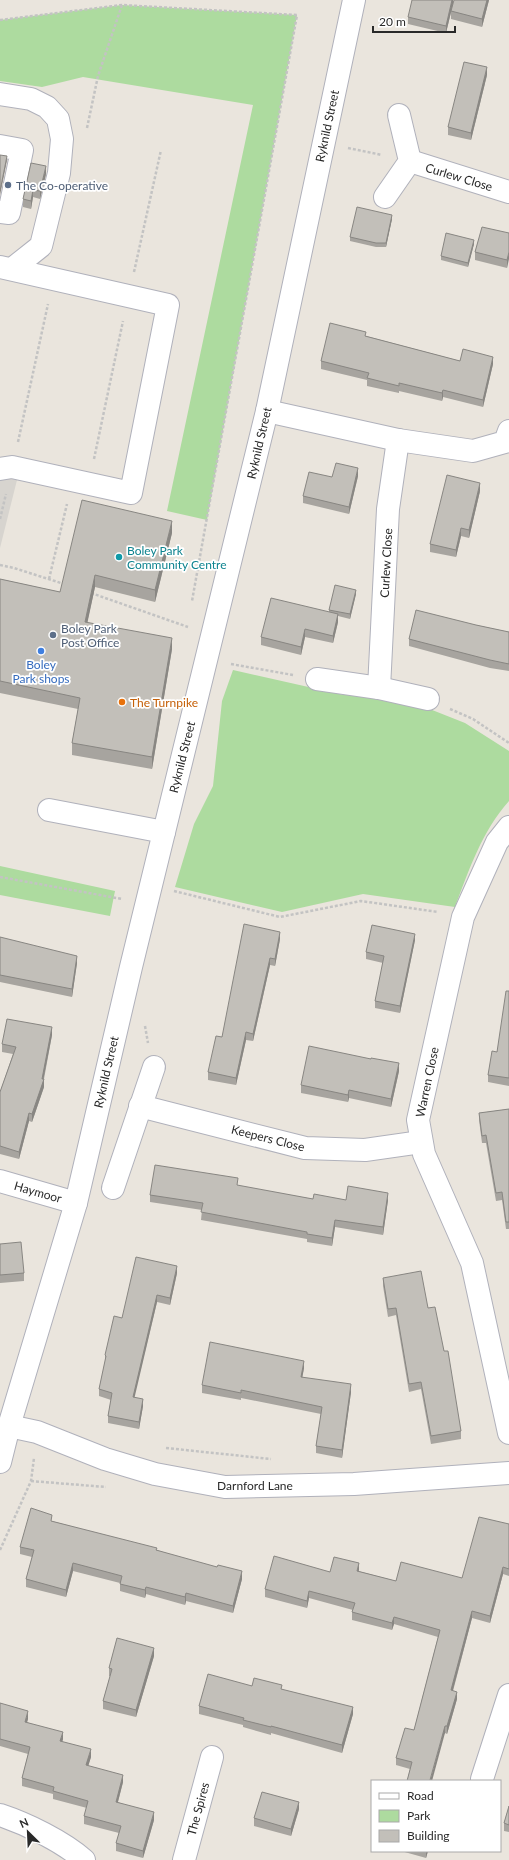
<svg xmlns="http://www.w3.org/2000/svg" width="509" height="1860" viewBox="0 0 509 1860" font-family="Lato,sans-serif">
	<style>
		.green { fill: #addb9f }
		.plaza { fill: #d7d4cf }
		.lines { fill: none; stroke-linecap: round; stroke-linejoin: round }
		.minor-casing { stroke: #b0b1bb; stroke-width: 24 }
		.path { stroke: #c3c3c3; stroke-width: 2.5; stroke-dasharray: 3 2; stroke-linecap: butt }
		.minor { stroke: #fff; stroke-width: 22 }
		.wall { fill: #a7a49f }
		.shaded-wall { fill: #888682 }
		.building { fill: #c2bfb9; stroke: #888682 }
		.service-dot { fill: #5c6f8a; stroke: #fff; stroke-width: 1.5 }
		.culture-dot { fill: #0f9aa8; stroke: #fff; stroke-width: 1.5 }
		.shop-dot { fill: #3f7fe0; stroke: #fff; stroke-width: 1.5 }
		.food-dot { fill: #e8710a; stroke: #fff; stroke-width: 1.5 }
		.labels { text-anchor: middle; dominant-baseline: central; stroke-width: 3.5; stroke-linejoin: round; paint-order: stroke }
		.street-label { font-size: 12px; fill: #292929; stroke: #fff }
		.service-label { font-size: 12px; fill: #4e5e75; stroke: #fff; text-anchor: start }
		.culture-label { font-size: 12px; fill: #0d838f; stroke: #fff; text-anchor: start }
		.shop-label { font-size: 12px; fill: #366cbe; stroke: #fff }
		.food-label { font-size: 12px; fill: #c56008; stroke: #fff; text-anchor: start }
	</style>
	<rect width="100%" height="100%" fill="#eae5dd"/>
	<g class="green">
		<path d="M122,5L297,15L207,520L167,511L253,105L83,77L42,87L0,81V20Z"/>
		<path d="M233,670L344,695H375L417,704L465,723L509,751V801C482,831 469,870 455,907L363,894L282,912L175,887L194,824L213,786L222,701Z"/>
		<path d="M0,866L115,891L110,916L0,895Z"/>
	</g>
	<path class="plaza" d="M0,477L17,480L0,548Z"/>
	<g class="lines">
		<defs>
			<g id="minor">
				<path d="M0,94L31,99L47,107L58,119L62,139L59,173L41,246L12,269"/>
				<path d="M0,146L22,150L9,213L0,212"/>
				<path d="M410,161L509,192"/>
				<path d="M385,197L410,161L399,115"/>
				<path d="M0,267L168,305L131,493L12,467L0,469"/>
				<path d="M267,411L398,440L473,451L505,442L509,431"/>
				<path d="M317,679L379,688L428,699"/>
				<path d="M379,688L388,509L398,440"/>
				<path d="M49,810L164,832"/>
				<path d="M509,827L497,842L463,917L418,1120L424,1154L472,1263L509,1433"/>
				<path d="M140,1106L305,1148L365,1150L421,1142"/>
				<path d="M0,1181L76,1203"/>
				<path d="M113,1188L154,1067"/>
				<path d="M9,1426L37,1432L105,1459L155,1474L225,1487L354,1484L509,1473"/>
				<path d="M0,1462L9,1426L76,1203L131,967L267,411L354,0"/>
				<path d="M482,1779L509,1695"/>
				<path d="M0,1815C27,1824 62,1841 84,1860"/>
				<path d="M184,1860L212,1757"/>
			</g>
		</defs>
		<use href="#minor" class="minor-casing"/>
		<g class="path">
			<path d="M0,20L122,5L297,15L192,601"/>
			<path d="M87,128L98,76L122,5"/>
			<path d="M348,148L382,155"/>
			<path d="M134,272L161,150"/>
			<path d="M18,442L48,304"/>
			<path d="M94,459L123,321"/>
			<path d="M0,519L6,494"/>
			<path d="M0,565L14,568L64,584"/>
			<path d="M49,579L67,504"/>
			<path d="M91,593L188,627"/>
			<path d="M231,664L293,675"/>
			<path d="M450,709L473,719L509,743"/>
			<path d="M0,877L122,899"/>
			<path d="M174,891L280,917L361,901L438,912"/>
			<path d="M145,1026L148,1043"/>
			<path d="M166,1448L271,1459"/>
			<path d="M31,1481L106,1487"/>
			<path d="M0,1550L31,1481L34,1458"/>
		</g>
		<use href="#minor" class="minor"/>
	</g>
	<g class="wall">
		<path d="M453,0V4L489,0L482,27L451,19V12L446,33L408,24V17Z"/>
		<path d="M487,75L471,140L448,135V127Z"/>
		<path d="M46,174L40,199L33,197L31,209L23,207V199Z"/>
		<path d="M392,219L386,247H376L350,241V237Z"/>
		<path d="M509,233L507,268L475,260V252Z"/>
		<path d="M474,244L468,267L441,260V256Z"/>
		<path d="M366,336L460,361L493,364L483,407L443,397L442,401L399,391V393L367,386V380L321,369V361Z"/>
		<path d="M358,476L349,514L303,503V496L332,477Z"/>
		<path d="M480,491L469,538L461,536L456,557L430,552V544Z"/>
		<path d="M172,533L155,602L95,587L87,623L172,649L152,769L72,755V743L78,709L0,693V579L60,592Z"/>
		<path d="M356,594L350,619L338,616V622L333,643L305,637L301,655L261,645V637L329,612V610Z"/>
		<path d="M476,625L509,632V671L490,668L409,646V639Z"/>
		<path d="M0,937L77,963L72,997L0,982Z"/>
		<path d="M280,939L275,966L270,965L253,1041L246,1040L236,1085L208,1080V1072L222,1037Z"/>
		<path d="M415,940L400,1013L375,1008V1001L383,963L366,959V952Z"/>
		<path d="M509,991V1086L488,1082V1075L497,1052Z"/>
		<path d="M52,1035L44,1079V1087L32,1122L29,1121L19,1159L0,1154V1092L13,1054L2,1052V1044Z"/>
		<path d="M399,1071L391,1107L349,1098L348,1102L301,1093V1085Z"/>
		<path d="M509,1109V1229H506L502,1200L496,1201L486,1143H482L479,1120V1113Z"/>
		<path d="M238,1186L313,1199L346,1200H388L383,1235L335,1227L332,1246L307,1242V1239L201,1220L202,1210L150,1202V1195Z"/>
		<path d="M0,1244L24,1273V1281L0,1283Z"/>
		<path d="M177,1273L170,1305L157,1302L134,1397L143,1406L139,1429L108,1423V1416L111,1400L99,1396V1389L105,1362V1355L122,1318Z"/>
		<path d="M383,1278L428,1308L444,1351L461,1431V1439L431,1444L421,1389L409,1392L396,1315L388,1317L383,1286Z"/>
		<path d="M304,1368L302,1377L351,1392L342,1458L316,1453V1446L321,1414L241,1398V1400L202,1393V1385Z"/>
		<path d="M52,1521L157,1550L242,1579L233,1613L186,1601L185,1605L146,1594L145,1598L120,1591V1583L73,1571L66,1597L26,1587V1579L32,1557L20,1554V1547Z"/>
		<path d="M509,1524V1576L503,1574L490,1623L472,1618L453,1691L457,1699L447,1734L445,1733L407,1781L410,1769L396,1765V1758L414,1730L438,1637L394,1624L392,1630L352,1620V1612L353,1610L309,1598L307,1608L265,1597V1589L330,1572L358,1571L396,1581L462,1578Z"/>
		<path d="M154,1656L136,1717L103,1709V1701L110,1676H109V1668Z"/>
		<path d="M252,1686L282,1690L353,1714L342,1753L271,1733V1735L243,1727V1725L199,1714V1706Z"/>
		<path d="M0,1703L28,1719L27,1722L63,1739L62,1742L91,1757L88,1766L123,1782L118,1802L154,1820L143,1858L116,1851V1843L119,1833L84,1824V1816L87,1808L53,1799V1794L22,1786V1778L28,1754L0,1746Z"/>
		<path d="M509,1806V1832L504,1831V1823Z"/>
		<path d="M299,1809L291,1836L254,1826V1818Z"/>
		<path d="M401,1851H428L426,1858Z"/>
	</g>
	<g class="shaded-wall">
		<path d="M452,0H453V4L446,33V26Z"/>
		<path d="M487,0H489L482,27V19Z"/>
		<path d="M487,67V75L471,140V133Z"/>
		<path d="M7,156V160L0,195V191Z"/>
		<path d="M46,166V174L40,199V191Z"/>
		<path d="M33,190V197L31,209V201Z"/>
		<path d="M392,215V219L386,247V243Z"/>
		<path d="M474,240V244L468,267V263Z"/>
		<path d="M509,252V259L507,268V260Z"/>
		<path d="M493,357V364L483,407V400Z"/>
		<path d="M443,390V397L442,401V393Z"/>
		<path d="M358,468V476L349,514V507Z"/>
		<path d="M480,483V491L469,538V530Z"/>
		<path d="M172,521V533L155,602V590Z"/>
		<path d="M461,528V536L456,557V550Z"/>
		<path d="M95,575V587L85,634V622Z"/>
		<path d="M356,590V594L350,619V614Z"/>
		<path d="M338,614V622L333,643V636Z"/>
		<path d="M305,629V637L301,655V647Z"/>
		<path d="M172,638V649L152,769V757Z"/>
		<path d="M280,932V939L275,966V959Z"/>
		<path d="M415,934V940L400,1013V1006Z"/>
		<path d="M77,956V963L72,997V989Z"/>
		<path d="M270,958V965L253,1041V1034Z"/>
		<path d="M52,1027V1035L43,1081L44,1079V1087L32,1122V1114L42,1079Z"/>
		<path d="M246,1032V1040L236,1085V1078Z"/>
		<path d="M399,1063V1071L391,1107V1099Z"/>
		<path d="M349,1090V1098L348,1102V1095Z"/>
		<path d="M29,1113V1121L19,1159V1152Z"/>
		<path d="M388,1193V1200L383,1235V1227Z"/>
		<path d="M335,1220V1227L332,1246V1238Z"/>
		<path d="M177,1266V1273L170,1305V1298Z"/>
		<path d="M157,1295V1302L133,1404V1397Z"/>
		<path d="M304,1361V1368L301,1385V1377Z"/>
		<path d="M351,1384V1392L342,1458V1450Z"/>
		<path d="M143,1399V1406L139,1429V1422Z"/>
		<path d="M73,1563V1571L66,1597V1590Z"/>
		<path d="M359,1563V1570L357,1578V1571Z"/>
		<path d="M503,1567V1574L490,1623V1616Z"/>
		<path d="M242,1571V1579L233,1613V1606Z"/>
		<path d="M146,1587V1594L145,1598V1590Z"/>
		<path d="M309,1591V1598L307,1608V1601Z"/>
		<path d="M186,1593V1601L185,1605V1597Z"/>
		<path d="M472,1611V1618L451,1697V1690Z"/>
		<path d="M394,1617V1624L392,1630V1623Z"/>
		<path d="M154,1648V1656L136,1717V1710Z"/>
		<path d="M457,1692V1699L447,1734V1726Z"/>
		<path d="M353,1707V1714L342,1753V1745Z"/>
		<path d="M28,1711V1719L25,1729V1722Z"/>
		<path d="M445,1726V1733L432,1781H430Z"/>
		<path d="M63,1732V1739L60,1749V1741Z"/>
		<path d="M91,1749V1757L86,1773V1765Z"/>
		<path d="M123,1775V1782L116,1809V1802Z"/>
		<path d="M299,1802V1809L291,1836V1829Z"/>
		<path d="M154,1812V1820L143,1858V1851Z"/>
		<path d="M426,1851H428L426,1858Z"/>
	</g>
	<g class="building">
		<path d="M412,0H452L446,26L408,17Z"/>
		<path d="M454,0H487L482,19L451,11Z"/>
		<path d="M464,62L487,67L471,133L448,127Z"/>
		<path d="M0,155L7,156L0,191Z"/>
		<path d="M31,163L46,166L40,191L33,190L31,201L23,199Z"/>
		<path d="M357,207L392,215L386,243H376L350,237Z"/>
		<path d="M482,227L509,233V252L507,260L475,252Z"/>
		<path d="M446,233L474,240L468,263L441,256Z"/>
		<path d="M330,323L366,332L365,336L460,361L463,349L493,357L483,400L443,390L442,393L399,383V386L367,378L369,373L321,361Z"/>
		<path d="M336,463L358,468L349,507L303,496L309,472L332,477Z"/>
		<path d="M447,475L480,483L469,530L461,528L456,550L430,544Z"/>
		<path d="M82,500L172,521L155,590L95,575L85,622L172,638L152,757L72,743L80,698L0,681V579L60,592Z"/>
		<path d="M335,585L356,590L350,614L329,610Z"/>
		<path d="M271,598L338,614L333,636L305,629L301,647L261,637Z"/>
		<path d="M416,610L476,625L509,632V664L490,660L409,639Z"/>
		<path d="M244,924L280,932L275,959L270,958L253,1034L246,1032L236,1078L208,1072L216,1036L222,1037Z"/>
		<path d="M372,925L415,934L400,1006L375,1001L384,956L366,952Z"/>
		<path d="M0,937L77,956L72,989L0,975Z"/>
		<path d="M506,991H509V1078L488,1075L492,1051L497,1052Z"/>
		<path d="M7,1019L52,1027L42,1079H44L32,1114L29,1113L19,1152L0,1146V1092L16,1047L2,1044Z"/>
		<path d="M309,1046L371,1059V1058L399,1063L391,1099L349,1090L348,1095L301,1085Z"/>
		<path d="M509,1109V1222H506L502,1192L496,1193L486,1135L482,1136L479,1113Z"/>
		<path d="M155,1165L238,1178L237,1185L313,1199L314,1194L346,1200L348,1186L388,1193L383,1227L335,1220L332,1238L307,1234V1232L201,1212L203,1203L150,1195Z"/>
		<path d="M21,1242L24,1273L0,1275V1244Z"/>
		<path d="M136,1257L177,1266L170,1298L157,1295L133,1397L143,1399L139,1422L108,1416L112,1393L99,1389L106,1356L105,1355L114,1316L122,1318Z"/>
		<path d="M421,1271L428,1308L435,1307L444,1351H448L461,1431L431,1436L421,1382L409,1384L396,1308L388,1309L383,1278Z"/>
		<path d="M210,1342L304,1361L301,1377L351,1384L342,1450L316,1446L322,1407L241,1390V1393L202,1385Z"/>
		<path d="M31,1508L52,1515L51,1521L157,1548L156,1550L217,1567L218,1565L242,1571L233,1606L186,1593L185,1597L146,1587L145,1590L120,1584L122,1576L73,1563L66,1590L26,1579L34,1550L20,1547Z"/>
		<path d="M479,1517L509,1524V1569L503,1567L490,1616L472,1611L451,1690L457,1692L447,1726H445L430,1780L434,1781H407L412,1762L396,1758L405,1728L414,1730L440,1630L394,1617L392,1623L352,1612L355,1603L309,1591L307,1601L265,1589L274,1556L330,1572L334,1557L359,1563L357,1571L396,1581L401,1562L462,1578Z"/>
		<path d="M117,1638L154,1648L136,1710L103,1701L112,1669L109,1668Z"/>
		<path d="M208,1674L252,1686L254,1678L282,1685L281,1689L353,1707L342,1745L271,1726V1727L243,1720L244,1718L199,1706Z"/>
		<path d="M0,1703L28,1711L25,1722L63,1732L60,1741L91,1749L86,1765L123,1775L116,1802L154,1812L143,1851L116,1843L121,1826L84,1816L88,1801L53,1791L54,1787L22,1778L30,1747L0,1739Z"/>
		<path d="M262,1792L299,1802L291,1829L254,1818Z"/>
		<path d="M509,1806V1825L504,1823Z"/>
	</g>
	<g class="service-dot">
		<circle cx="8" cy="185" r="4"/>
		<circle cx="53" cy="635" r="4"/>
	</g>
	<circle class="culture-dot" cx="119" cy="557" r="4"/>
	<circle class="shop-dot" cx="41" cy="651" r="4"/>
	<circle class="food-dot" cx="122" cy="702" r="4"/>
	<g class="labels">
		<g class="street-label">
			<text transform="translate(327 126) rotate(-78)">Ryknild Street</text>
			<text transform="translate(459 177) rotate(17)">Curlew Close</text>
			<text transform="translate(259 443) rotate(-77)">Ryknild Street</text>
			<text transform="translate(386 563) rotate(-87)">Curlew Close</text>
			<text transform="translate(182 757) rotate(-76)">Ryknild Street</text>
			<text transform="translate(106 1072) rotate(-77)">Ryknild Street</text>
			<text transform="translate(427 1082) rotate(-78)">Warren Close</text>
			<text transform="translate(268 1138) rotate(14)">Keepers Close</text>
			<text transform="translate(38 1192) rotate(16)">Haymoor</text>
			<text x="255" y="1485">Darnford Lane</text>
			<text transform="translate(198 1809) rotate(-75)">The Spires</text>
		</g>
		<g class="service-label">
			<text x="16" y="185">The Co-operative</text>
			<text x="61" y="628">Boley Park<tspan x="61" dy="14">Post Office</tspan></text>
		</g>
		<g class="culture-label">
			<text x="127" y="550">Boley Park<tspan x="127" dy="14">Community Centre</tspan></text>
		</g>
		<g class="shop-label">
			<text x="41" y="664">Boley<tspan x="41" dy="14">Park shops</tspan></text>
		</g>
		<g class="food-label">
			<text x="130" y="702">The Turnpike</text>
		</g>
	</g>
	<rect x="371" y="1780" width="130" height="72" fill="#ffffff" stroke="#a9a9a9"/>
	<rect x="379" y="1793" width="20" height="6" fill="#ffffff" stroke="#a9a9a9"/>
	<text x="407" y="1800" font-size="12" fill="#292929">Road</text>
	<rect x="379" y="1810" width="20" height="12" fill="#addb9f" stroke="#a9a9a9"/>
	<text x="407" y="1820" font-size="12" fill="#292929">Park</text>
	<rect x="379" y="1830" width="20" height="12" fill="#c2bfb9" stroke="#a9a9a9"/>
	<text x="407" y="1840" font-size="12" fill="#292929">Building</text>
	<g transform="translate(28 1832) rotate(336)" stroke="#ffffff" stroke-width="3" paint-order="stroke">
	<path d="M0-3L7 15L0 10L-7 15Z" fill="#292929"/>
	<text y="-6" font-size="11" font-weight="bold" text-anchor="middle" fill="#292929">N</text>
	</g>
	<path d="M373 26v6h82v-6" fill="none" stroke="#292929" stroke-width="2"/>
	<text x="379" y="26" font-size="12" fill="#292929" stroke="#ffffff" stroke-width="3" paint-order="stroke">20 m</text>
</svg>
